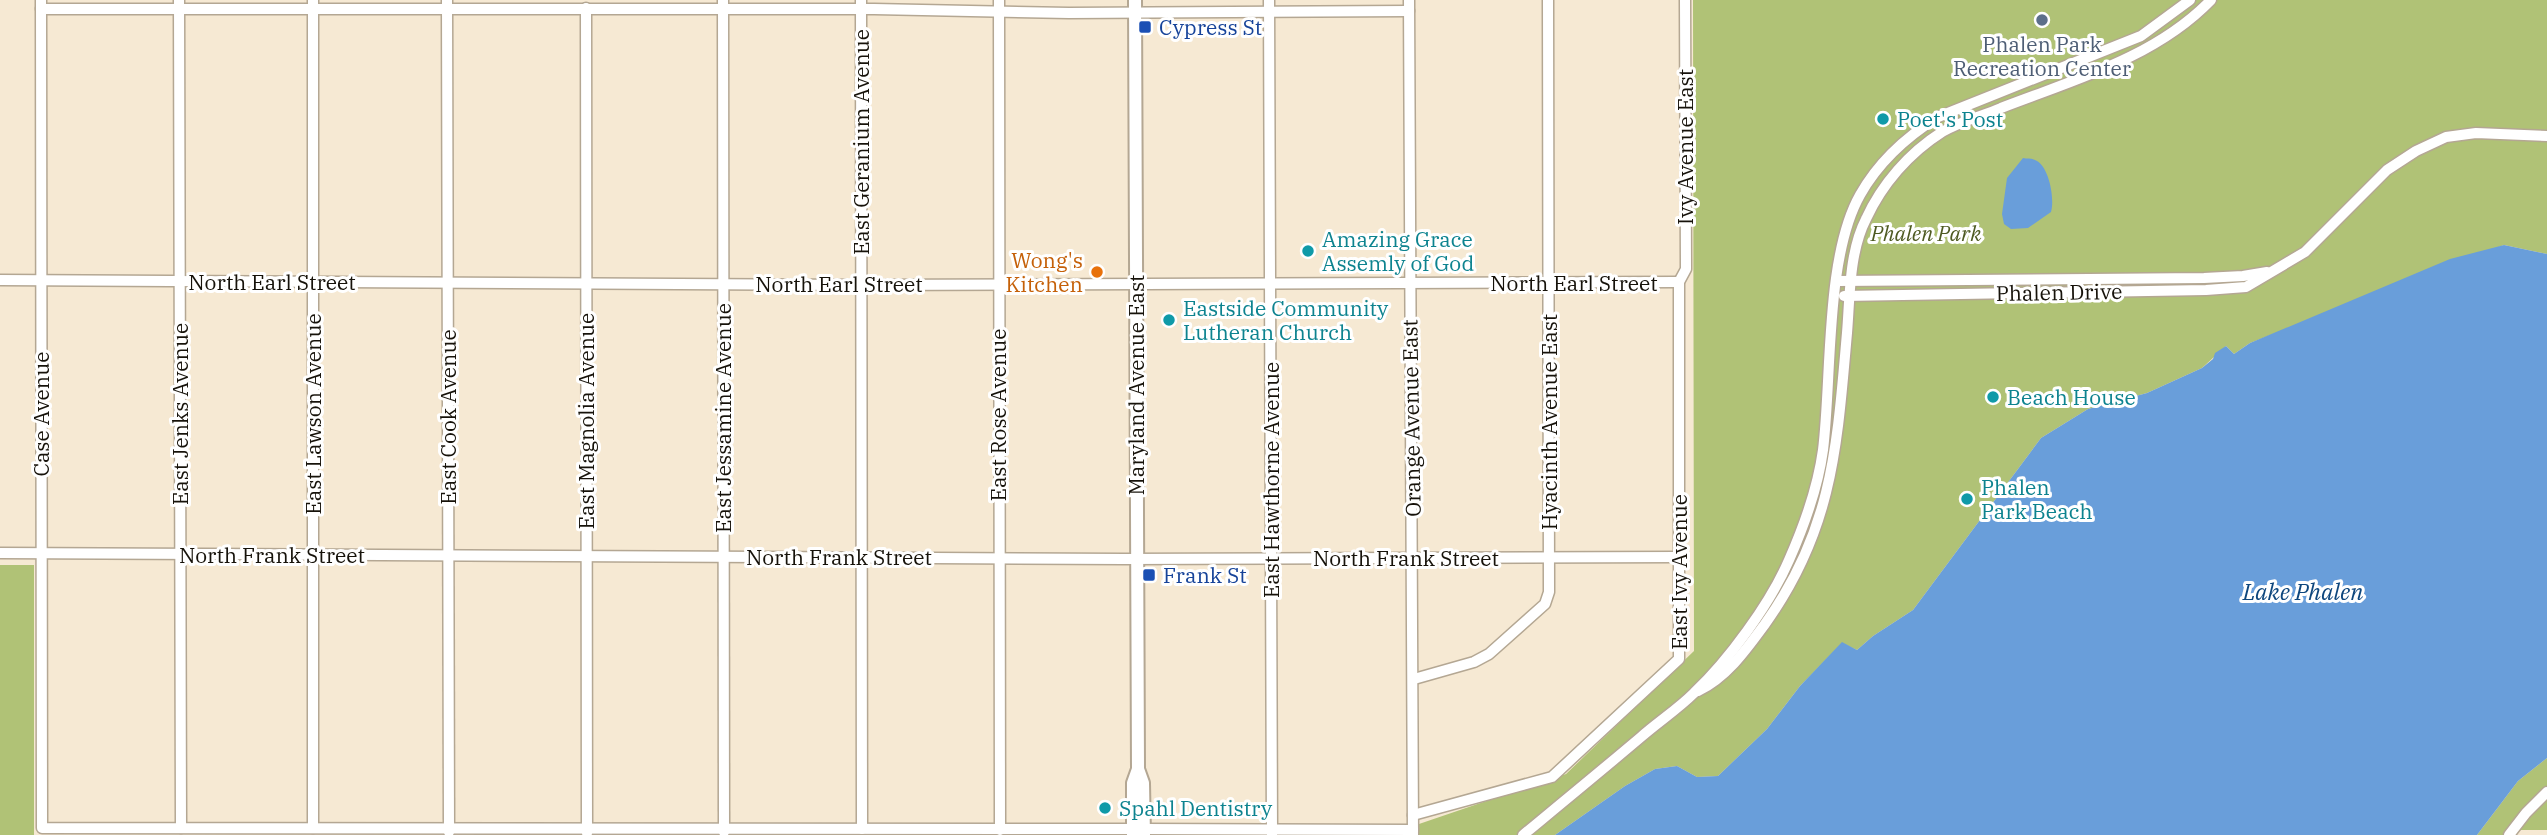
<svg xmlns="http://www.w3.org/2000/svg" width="2547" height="835" viewBox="0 0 2547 835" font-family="'IBM Plex Serif',serif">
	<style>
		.green { fill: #b0c276 }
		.water { fill: #699eda }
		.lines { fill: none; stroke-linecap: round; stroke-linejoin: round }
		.minor-casing { stroke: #b4a793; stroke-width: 13 }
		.major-casing { stroke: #b4a793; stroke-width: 16 }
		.minor { stroke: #fff; stroke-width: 10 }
		.major { stroke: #fff; stroke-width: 12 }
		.service-dot { fill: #5c6f8a; stroke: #fff; stroke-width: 2.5 }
		.transit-dot { fill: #1a4fb4; stroke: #fff; stroke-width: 2.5 }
		.culture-dot { fill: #0f9aa8; stroke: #fff; stroke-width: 2.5 }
		.food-dot { fill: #e8710a; stroke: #fff; stroke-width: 2.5 }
		.labels { text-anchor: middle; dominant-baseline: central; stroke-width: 6; stroke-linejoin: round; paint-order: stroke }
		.transit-label { font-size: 21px; fill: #164399; stroke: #fff; text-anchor: start }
		.service-label { font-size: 21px; fill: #4e5e75; stroke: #fff }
		.culture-label { font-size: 21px; fill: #0d838f; stroke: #fff; text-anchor: start }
		.street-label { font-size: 21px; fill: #16120a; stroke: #fff }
		.park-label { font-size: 21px; font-style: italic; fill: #4e5a22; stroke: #fff }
		.food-label { font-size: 21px; fill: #c56008; stroke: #fff; text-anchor: end }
		.water-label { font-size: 23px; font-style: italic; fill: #0d467d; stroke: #fff }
	</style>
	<rect width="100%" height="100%" fill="#f6e9d3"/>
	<g class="green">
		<path d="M1693,0H2547V254L2504,245L2250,343L2234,354L2226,346L2202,368L2147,393L2088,409L2041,438L1913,610L1873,636L1857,650L1842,643L1800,686L1767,729L1718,776L1697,777L1677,766L1655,769L1625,786L1555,835H1418L1419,824L1566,774L1694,651Z"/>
		<rect x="0" y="565" width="34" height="270"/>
		<path d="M2547,758V830H2515L2512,835H2477L2518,781Z"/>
	</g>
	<g class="water">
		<path d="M2023,158C2027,159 2032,158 2035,160C2049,165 2055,199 2051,212L2028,228L2011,229L2004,224L2002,214L2007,178Z"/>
		<path d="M2504,245L2547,254V758L2518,781L2477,835H1555L1625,786L1655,769L1677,766L1697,777L1718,776L1767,729L1800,686L1842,642L1857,650L1873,636L1913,610L2041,438L2088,409L2147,393L2202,368L2213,359L2215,353L2226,346L2234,354L2250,343L2450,259Z"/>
	</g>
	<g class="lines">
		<defs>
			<g id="minor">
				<path d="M41,0L42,828L1132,829"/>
				<path d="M179,0L181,828"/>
				<path d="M313,0V828"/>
				<path d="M447,0L449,832"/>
				<path d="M723,0L724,832"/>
				<path d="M861,0L862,829"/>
				<path d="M999,0L1000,830"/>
				<path d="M1269,0L1272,835"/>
				<path d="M1409,0L1413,835"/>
				<path d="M586,8L587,833"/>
				<path d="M41,9H874L1069,13L1409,11"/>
				<path d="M0,280L862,285L1679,282"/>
				<path d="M1837,281L2204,278L2243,276L2267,272"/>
				<path d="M1844,296L2206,290L2246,287L2305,252L2387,170L2416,151L2446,137L2476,133L2547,136"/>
				<path d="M0,553L1125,559L1679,557"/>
				<path d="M1414,679L1474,662L1489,654L1545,604L1549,592L1548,0"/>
				<path d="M1698,691C1727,677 1746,650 1765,624C1833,529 1837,446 1847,333C1850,297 1849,252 1866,219C1882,184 1909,153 1942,132C1959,122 1982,116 2001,108C2073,80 2155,58 2211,0"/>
				<path d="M1413,815L1552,777L1679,659V282L1686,269L1685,0"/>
				<path d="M1144,829L1413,830"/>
				<path d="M1523,835C1563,802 1602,770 1641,737C1658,722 1678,709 1694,693C1728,661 1770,604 1789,560C1804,526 1818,487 1823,450C1832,377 1825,257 1860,195C1879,161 1906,137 1938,117L2141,36L2190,0"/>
				<path d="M2509,835L2526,813L2547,792"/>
			</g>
			<g id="major">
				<path d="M1138,769L1143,783L1144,835"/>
				<path d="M1133,835V783L1138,769L1135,0"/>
			</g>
		</defs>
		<use href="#minor" class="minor-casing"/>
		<use href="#major" class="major-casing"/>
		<use href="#minor" class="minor"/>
		<use href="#major" class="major"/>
	</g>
	<circle class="service-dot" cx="2042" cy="20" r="7"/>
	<g class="transit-dot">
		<rect x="1138" y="20" width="14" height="14" rx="3.5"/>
		<rect x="1142" y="568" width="14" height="14" rx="3.5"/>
	</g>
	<g class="culture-dot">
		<circle cx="1883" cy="119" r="7"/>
		<circle cx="1308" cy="251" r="7"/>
		<circle cx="1169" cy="320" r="7"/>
		<circle cx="1993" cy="397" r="7"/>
		<circle cx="1967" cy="499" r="7"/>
		<circle cx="1105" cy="808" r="7"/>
	</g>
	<circle class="food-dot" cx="1097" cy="272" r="7"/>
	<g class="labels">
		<g class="transit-label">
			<text x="1159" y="27">Cypress St</text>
			<text x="1163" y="575">Frank St</text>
		</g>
		<g class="service-label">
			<text x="2042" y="44">Phalen Park<tspan x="2042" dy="24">Recreation Center</tspan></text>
		</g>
		<g class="culture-label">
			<text x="1897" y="119">Poet's Post</text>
			<text x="1322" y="239">Amazing Grace<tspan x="1322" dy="24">Assemly of God</tspan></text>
			<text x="1183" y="308">Eastside Community<tspan x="1183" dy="24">Lutheran Church</tspan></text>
			<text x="2007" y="397">Beach House</text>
			<text x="1981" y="487">Phalen<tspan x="1981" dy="24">Park Beach</tspan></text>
			<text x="1119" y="808">Spahl Dentistry</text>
		</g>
		<g class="street-label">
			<text transform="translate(861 142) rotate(-90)">East Geranium Avenue</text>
			<text transform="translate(1685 147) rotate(-90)">Ivy Avenue East</text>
			<text x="272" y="282">North Earl Street</text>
			<text x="1574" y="283">North Earl Street</text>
			<text x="839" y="284">North Earl Street</text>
			<text transform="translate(2059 292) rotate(-1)">Phalen Drive</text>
			<text transform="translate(1136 385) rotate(-90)">Maryland Avenue East</text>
			<text transform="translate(41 414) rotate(-90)">Case Avenue</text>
			<text transform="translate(180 414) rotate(-90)">East Jenks Avenue</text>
			<text transform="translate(313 414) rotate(-90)">East Lawson Avenue</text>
			<text transform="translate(998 415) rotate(-90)">East Rose Avenue</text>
			<text transform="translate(448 417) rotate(-90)">East Cook Avenue</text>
			<text transform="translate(723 418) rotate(-90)">East Jessamine Avenue</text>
			<text transform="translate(1411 418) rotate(-91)">Orange Avenue East</text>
			<text transform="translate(586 421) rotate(-90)">East Magnolia Avenue</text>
			<text transform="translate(1549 422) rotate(-90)">Hyacinth Avenue East</text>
			<text transform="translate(1271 480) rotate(-90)">East Hawthorne Avenue</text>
			<text x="272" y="555">North Frank Street</text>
			<text x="839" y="557">North Frank Street</text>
			<text x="1406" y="558">North Frank Street</text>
			<text transform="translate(1679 572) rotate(-90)">East Ivy Avenue</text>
		</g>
		<g class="park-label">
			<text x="1926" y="233">Phalen Park</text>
		</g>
		<g class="food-label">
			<text x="1083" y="260">Wong's<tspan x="1083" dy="24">Kitchen</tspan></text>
		</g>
		<g class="water-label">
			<text x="2303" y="591">Lake Phalen</text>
		</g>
	</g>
</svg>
